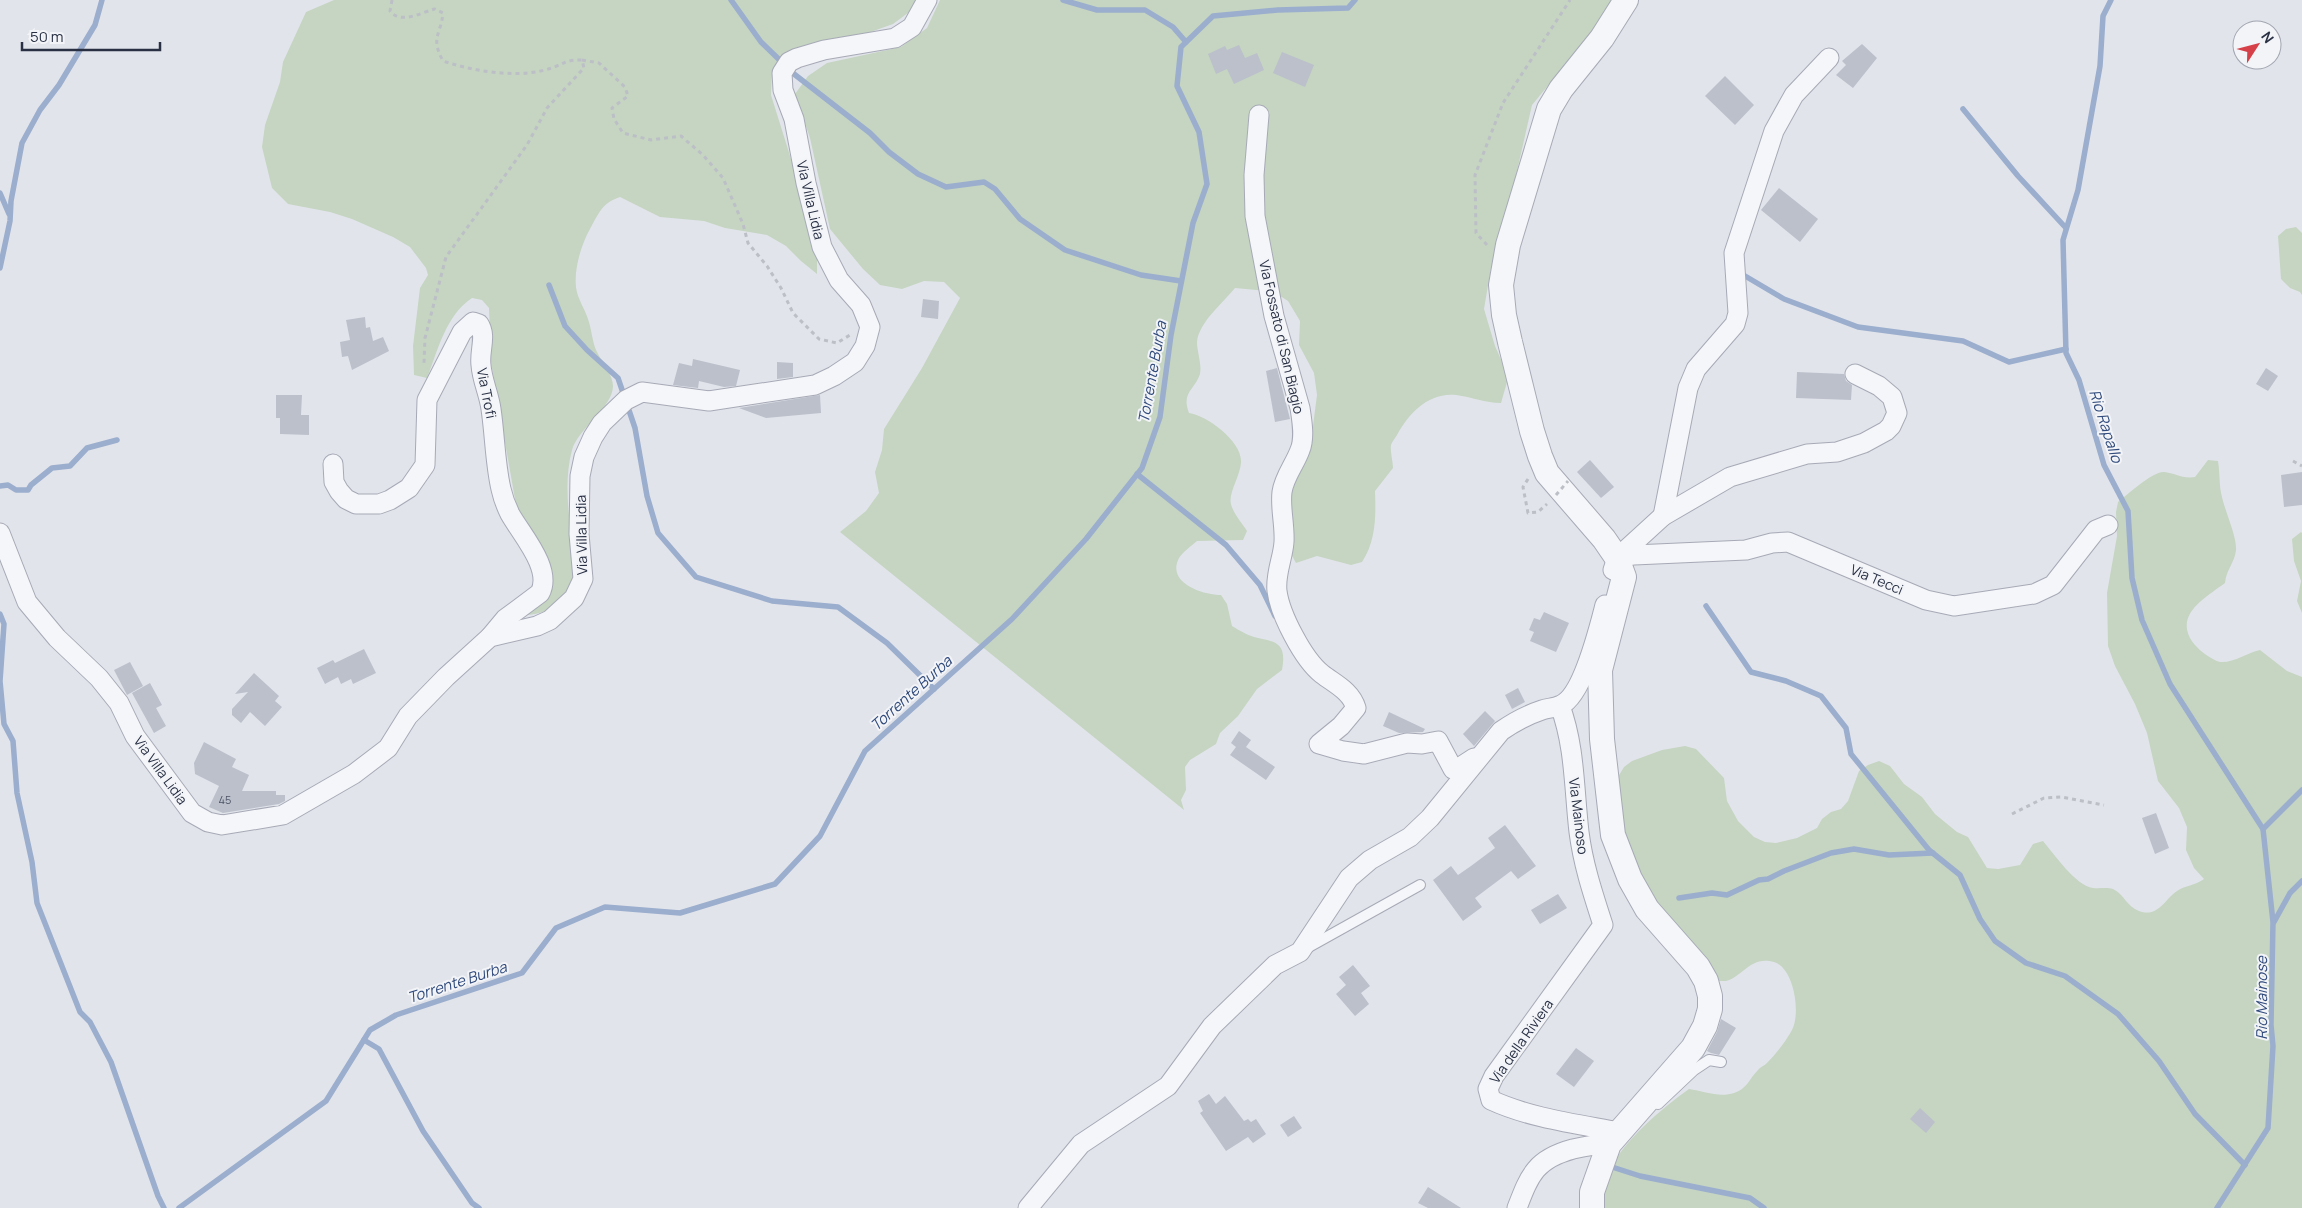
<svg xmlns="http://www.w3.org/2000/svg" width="2302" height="1208" viewBox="0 0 2302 1208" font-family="Manrope,sans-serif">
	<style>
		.green { fill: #c5d5c2 }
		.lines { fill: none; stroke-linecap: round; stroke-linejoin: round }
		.stream { stroke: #9baecd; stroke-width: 5.5 }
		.building { fill: #bbc0cb }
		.service-casing { stroke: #a7aab6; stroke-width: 12 }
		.minor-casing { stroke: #a7aab6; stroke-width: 21 }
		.tertiary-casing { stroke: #a7aab6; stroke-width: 26 }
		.path { stroke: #bcbfc6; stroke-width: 3; stroke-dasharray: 4 4; stroke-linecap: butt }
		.service { stroke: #f5f6f9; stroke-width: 10 }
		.minor { stroke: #f5f6f9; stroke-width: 19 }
		.tertiary { stroke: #f5f6f9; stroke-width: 24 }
		.path-bridge { stroke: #bcbfc6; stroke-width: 3; stroke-dasharray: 4 4; stroke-linecap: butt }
		.labels { text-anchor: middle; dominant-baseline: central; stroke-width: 4; stroke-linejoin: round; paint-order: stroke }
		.number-label { font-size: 11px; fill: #4e5466 }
		.street-label { font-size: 14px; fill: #293044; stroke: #f2f4f8 }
		.water-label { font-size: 15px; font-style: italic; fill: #304a7b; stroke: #f2f4f8 }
	</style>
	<rect width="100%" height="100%" fill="#e2e4eb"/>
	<g class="green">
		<path d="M334,0H919L916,7L893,24L865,34L816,42L796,48L772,73L771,95L791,159L817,258V274L801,261L786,246L767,235L725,228L704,221L660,217L620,197C602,203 599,213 590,229C581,245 574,269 576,287C577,298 585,309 588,319C592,330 592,342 597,352C602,362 613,375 613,386C613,407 578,429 572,450C562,487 571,530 576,567C569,593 554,615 525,615L545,601L553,582L549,562L516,505L491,362L489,308L482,300L472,298C446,315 438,350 427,378L414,375L413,346L420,288L428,275L426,268L410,247L393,237L352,219L330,212L288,204L272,188L262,147L265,125L280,82L283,62L306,12Z"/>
		<path d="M940,0H1615L1590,35L1532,105L1512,193L1491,268L1484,309L1495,346L1506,371L1507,382L1501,403C1485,403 1472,397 1456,395C1429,392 1409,413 1397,435C1395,438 1392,442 1391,445C1390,451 1393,462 1393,468L1375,491C1376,516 1376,541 1362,562L1351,565L1317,556L1296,563L1291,554L1289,506L1297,472L1311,441L1317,395L1314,373L1299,345L1300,321L1288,301L1277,294L1267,291L1235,288C1223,303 1199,322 1197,342C1197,352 1202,364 1200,374C1195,390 1181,392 1189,413C1208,416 1243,442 1241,463C1240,476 1228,494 1231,504C1233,513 1242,523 1247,531L1243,540L1197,541C1191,546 1183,552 1179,558C1166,583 1203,595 1221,595L1227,604L1232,626C1239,630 1247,635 1254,637C1276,642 1287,642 1282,670L1257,689L1238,716L1220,733L1216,744L1190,760L1185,767L1186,790L1181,800L1184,810L840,532L866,511L879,493L875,472L882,450L884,429L922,368L960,298L944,282L924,281L902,289L880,285L863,269L830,229L810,138L795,94L808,76L827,63L901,47L927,28Z"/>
		<path d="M2296,227L2302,233V295L2300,292L2290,288L2281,279L2278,236L2286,229Z"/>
		<path d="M2208,460L2218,461C2220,473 2219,486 2222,497C2225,511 2237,537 2236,550C2235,562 2226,570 2225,583C2205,598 2171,616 2195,645C2200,651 2212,660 2220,662C2234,663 2247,653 2260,650L2287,671L2302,677V1208H1604C1605,1198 1604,1182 1608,1173C1622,1142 1662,1108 1689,1089C1704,1091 1719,1098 1734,1093C1747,1089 1749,1079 1758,1070C1760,1067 1764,1066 1767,1063C1776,1054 1786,1041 1792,1030C1801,1013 1794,968 1774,962C1751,955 1742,977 1726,981C1723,981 1718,981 1715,981L1677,934L1624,856L1618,777L1624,767L1632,761L1662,750L1685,746L1696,749L1724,778L1727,801L1738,821L1754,837L1765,842L1776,843L1797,838L1817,828L1822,819L1831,812L1841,809L1848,801L1859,771L1868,765L1879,761L1890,766L1904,784L1922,797L1935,814L1957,832L1968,837L1987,868L1998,869L2020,865L2033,844L2043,841C2054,854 2076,886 2093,888C2100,889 2106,887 2113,889C2124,894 2127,907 2139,911C2158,918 2164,900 2177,891C2186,885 2194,886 2204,879L2194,868L2186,850L2187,827L2179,808L2158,781L2147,733L2135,704L2115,666L2108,646L2107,593L2117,536L2116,512L2118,502C2127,495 2153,471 2164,472C2175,473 2182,479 2195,477Z"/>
		<path d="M2301,532L2302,533V613L2297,601L2301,581L2294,561L2292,539Z"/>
	</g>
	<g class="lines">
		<g class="stream">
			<path d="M731,0L761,42L794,74L870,133L889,152L918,174L946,187L984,182L995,189L1020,219L1065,250L1141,275L1181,281"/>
			<path d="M1063,0L1097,10H1145L1173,27L1186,42"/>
			<path d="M2111,0L2103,16L2100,66L2078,190L2063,240L2066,353L2079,380L2104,465L2128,511L2132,578L2142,620L2170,684L2263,829"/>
			<path d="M1963,109L2018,176L2066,228"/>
			<path d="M0,193L9,214"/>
			<path d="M0,268L10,221L11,201L22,143L40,110L59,85L95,25L102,0"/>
			<path d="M1740,273L1784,299L1858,327L1963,341L2009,362L2066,349"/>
			<path d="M549,285L565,326L587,350L618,378L635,428L647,496L658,533L696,577L772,601L838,607L887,643L934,689"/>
			<path d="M1137,474L1226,545L1260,585L1275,616"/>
			<path d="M0,486L8,485L16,490H28L31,485L52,468L70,466L87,448L117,440"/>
			<path d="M1706,606L1751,672L1786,681L1821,696L1846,728L1851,754L1929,850L1960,875L1980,919L1995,941L2026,963L2065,976L2118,1014L2159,1061L2195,1114L2245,1165"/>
			<path d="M0,614L4,624L0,681L4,724L13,741L17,793L32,862L37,903L80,1012L90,1022L111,1062L158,1196L164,1208"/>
			<path d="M1679,898L1712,893L1727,895L1759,880L1768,879L1784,871L1831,853L1854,849L1889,855L1933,853"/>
			<path d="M2274,922L2290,893L2302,881"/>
			<path d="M364,1040L379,1049L423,1131L472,1203L479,1208"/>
			<path d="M1609,1166L1640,1176L1750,1198L1764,1208"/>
			<path d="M179,1208L326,1101L370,1030L396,1015L522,973L556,928L605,907L680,913L775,884L820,836L865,751L1012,619L1086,539L1142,468L1160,417L1171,335L1193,223L1207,184L1199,132L1177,86L1181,47L1213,16L1278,10L1348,8L1355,0"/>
			<path d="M2217,1208L2268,1128L2273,1046L2271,1025L2273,922L2263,829L2302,790"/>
		</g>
	</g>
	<g class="building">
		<path d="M1862,44L1877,58L1853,88L1836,75L1846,65L1842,61Z"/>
		<path d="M1239,45L1245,58L1257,53L1264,70L1234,84L1227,69L1216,74L1208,54L1225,46L1227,50Z"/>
		<path d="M1282,52L1314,65L1305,87L1273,73Z"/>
		<path d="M1725,76L1754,105L1735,125L1705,96Z"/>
		<path d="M1779,188L1818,219L1800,242L1761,210Z"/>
		<path d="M923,299L939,301L938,319L921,317Z"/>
		<path d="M365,317L366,328L370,327L373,341L383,337L389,351L352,370L348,356L342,357L340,342L350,340L346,320Z"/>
		<path d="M693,359L740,370L736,386L724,387L699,381L698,388L673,385L679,363L692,366Z"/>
		<path d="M777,362L793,363V377L777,379Z"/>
		<path d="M1277,368L1290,419L1275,422L1266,371Z"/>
		<path d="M2266,368L2278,376L2268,391L2256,384Z"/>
		<path d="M1797,372L1844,374L1846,381L1852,385L1851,400L1796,398Z"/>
		<path d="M276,395H302L301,415H309V435L280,434V418H276Z"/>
		<path d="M820,395L821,413L766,418L739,408Z"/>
		<path d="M1590,460L1614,487L1601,498L1577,472Z"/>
		<path d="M2302,472V505L2284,507L2281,475Z"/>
		<path d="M1544,612L1569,623L1556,652L1530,641L1534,632L1529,630L1534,618L1540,620Z"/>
		<path d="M364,649L376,673L353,684L351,679L341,684L338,677L325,684L317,668L333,660L335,663Z"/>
		<path d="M130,662L143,686L127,695L114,670Z"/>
		<path d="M254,673L279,696L275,701L282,707L265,726L250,712L241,723L232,715V709L248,692L235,694Z"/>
		<path d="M150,683L162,705L156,708L166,726L154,733L132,693Z"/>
		<path d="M1518,688L1525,702L1512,709L1505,695Z"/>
		<path d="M1485,711L1495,721L1474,746L1463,734Z"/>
		<path d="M1389,712L1425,729L1423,732L1399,733L1383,726Z"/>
		<path d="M1239,731L1251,740L1246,747L1275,767L1266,780L1230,755L1236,747L1231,743Z"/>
		<path d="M204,742L236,759L232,767L249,775L242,791H276V795H285V801L279,804L223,813L209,807L219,786L195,774L194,763Z"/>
		<path d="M2156,813L2169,848L2155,854L2142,818Z"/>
		<path d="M1505,825L1536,866L1518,879L1511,871L1475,898L1482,907L1463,921L1433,880L1451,866L1458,875L1471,866L1495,848L1488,838Z"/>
		<path d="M1558,894L1567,908L1540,924L1531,910Z"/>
		<path d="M1353,965L1370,986L1361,993L1369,1004L1355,1016L1336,994L1346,985L1339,977Z"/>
		<path d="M1721,1019L1736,1028L1719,1055L1711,1053L1707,1051L1717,1032Z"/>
		<path d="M1576,1048L1594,1061L1574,1087L1556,1074Z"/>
		<path d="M1209,1094L1216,1104L1225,1096L1244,1121L1248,1119L1251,1122L1256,1119L1266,1134L1253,1143L1248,1137L1226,1151L1200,1113L1203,1111L1198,1101Z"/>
		<path d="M1920,1108L1935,1122L1926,1133L1910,1119Z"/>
		<path d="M1294,1116L1302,1128L1288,1137L1280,1125Z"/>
		<path d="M1428,1187L1461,1208H1428L1418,1203Z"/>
	</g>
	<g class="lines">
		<defs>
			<g id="service">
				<path d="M1307,948L1420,885"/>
				<path d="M1658,1104L1694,1070L1709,1060L1721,1062"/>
			</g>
			<g id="minor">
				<path d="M1259,115L1254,175L1255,216L1274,316L1300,408C1302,421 1305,438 1300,450C1295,464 1284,477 1282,492C1280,508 1285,525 1284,542C1283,558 1275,574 1277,591C1280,614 1303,659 1322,674C1335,684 1351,691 1356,708L1341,726L1319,744L1343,751L1364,754L1407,743L1422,744L1438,741L1453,769H1457L1474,758"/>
				<path d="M333,464L334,482L339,491L346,499L356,504H379L390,500L409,488L425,465L427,400L462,332L473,322L479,324C487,336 479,351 481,365C482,380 489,394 491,409C495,436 495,463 501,489C503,498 506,506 510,514C521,534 553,569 540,593L505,619L490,637"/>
				<path d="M1663,516L1688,388L1696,369L1735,324L1738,313L1734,253L1774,131L1794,95L1829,58"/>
				<path d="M0,533L27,602L57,638L99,678L119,703L135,736L192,813L208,822L222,825L283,815L354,774L388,748L408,716L446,677L490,637L537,626L550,620L574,598L583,579L579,534L580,476L584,457L593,437L602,423L626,400L642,392L709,401L815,385L834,376L855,362L865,346L870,327L861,305L839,280L822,247L806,183L794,119L783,90L782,73L789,62L797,58L824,50L895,38L912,27L927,0"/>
				<path d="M1617,558L1634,555L1746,550L1772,543L1788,542L1926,600L1954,606L2034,594L2053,585L2096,530L2108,525"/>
				<path d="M1613,570L1617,558L1663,516L1730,477L1807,454L1837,452L1864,443L1886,431L1891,426L1897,413L1892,397L1879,386L1855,374"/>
				<path d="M1560,706C1575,746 1574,789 1579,832C1583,864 1593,894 1603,925L1494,1076L1488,1089L1491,1100C1530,1118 1577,1124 1619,1132"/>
				<path d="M1028,1208L1081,1144L1168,1086L1212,1026L1275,965L1300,952L1349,878L1370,860L1410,837L1430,818L1501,731C1514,722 1527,715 1542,710C1548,708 1555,708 1561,705C1583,695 1599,628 1605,605"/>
				<path d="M1517,1208C1530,1174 1536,1159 1573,1149C1586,1146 1596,1144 1609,1144"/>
			</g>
			<path id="tertiary" d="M1592,1208V1192L1609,1144L1693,1048L1705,1026L1710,1009V996L1706,981L1698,967L1647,909L1630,879L1613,835L1602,739L1600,670L1624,577L1617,558L1604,539L1547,473L1540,456L1532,431L1510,342L1504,315L1501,285L1508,245L1549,109L1561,89L1602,38L1626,0"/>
		</defs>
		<use href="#service" class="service-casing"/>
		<use href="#minor" class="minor-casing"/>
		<use href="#tertiary" class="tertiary-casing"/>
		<g class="path">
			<path d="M392,0L390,11C401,25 422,12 435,9L443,13C441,35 430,37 443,61C473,71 513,78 545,70C561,66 565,59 582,60L584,68L547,108L527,145L446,257L425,338L424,363"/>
			<path d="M582,60L599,63L625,87L628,96L612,108L614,119L623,133L651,140L681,136L703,155L723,178L743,224L748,243L767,266L781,288L793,313L819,339L837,343L850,335"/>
			<path d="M1487,245L1476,233L1475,175L1503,103L1570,0"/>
			<path d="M2293,461L2302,466"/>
			<path d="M1528,479L1523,487L1528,513L1538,512L1547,504"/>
			<path d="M2012,814L2044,798L2061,797L2104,805"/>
		</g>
		<use href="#service" class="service"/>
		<use href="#minor" class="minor"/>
		<use href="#tertiary" class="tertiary"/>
		<path class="path-bridge" d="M1556,495L1568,481"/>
	</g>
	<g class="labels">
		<g class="number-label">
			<text x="225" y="799">45</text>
		</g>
		<g class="street-label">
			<text transform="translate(811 200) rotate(77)">Via Villa Lidia</text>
			<text transform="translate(1282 337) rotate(77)">Via Fossato di San Biagio</text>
			<text transform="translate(487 393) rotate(79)">Via Trofi</text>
			<text transform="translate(581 535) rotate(-91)">Via Villa Lidia</text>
			<text transform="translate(1877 579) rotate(23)">Via Tecci</text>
			<text transform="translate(161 770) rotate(54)">Via Villa Lidia</text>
			<text transform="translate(1579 816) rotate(83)">Via Mainoso</text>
			<text transform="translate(1521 1041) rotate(-55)">Via della Riviera</text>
		</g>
		<g class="water-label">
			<text transform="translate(1152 372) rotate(-80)">Torrente Burba</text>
			<text transform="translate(2106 426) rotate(72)">Rio Rapallo</text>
			<text transform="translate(911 693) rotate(-42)">Torrente Burba</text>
			<text transform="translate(457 982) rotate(-18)">Torrente Burba</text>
			<text transform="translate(2261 998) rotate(-90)">Rio Mainose</text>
		</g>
	</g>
	<g transform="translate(2257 45) rotate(54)"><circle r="24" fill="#f2f4f8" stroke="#a2a6b0"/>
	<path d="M0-4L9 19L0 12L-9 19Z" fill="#d64048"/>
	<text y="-8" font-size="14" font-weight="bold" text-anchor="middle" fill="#293044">N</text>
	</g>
	<path d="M22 42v8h138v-8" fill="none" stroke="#293044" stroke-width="2.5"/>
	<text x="30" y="42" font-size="15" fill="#293044" stroke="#f2f4f8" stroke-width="4" paint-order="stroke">50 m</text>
</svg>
